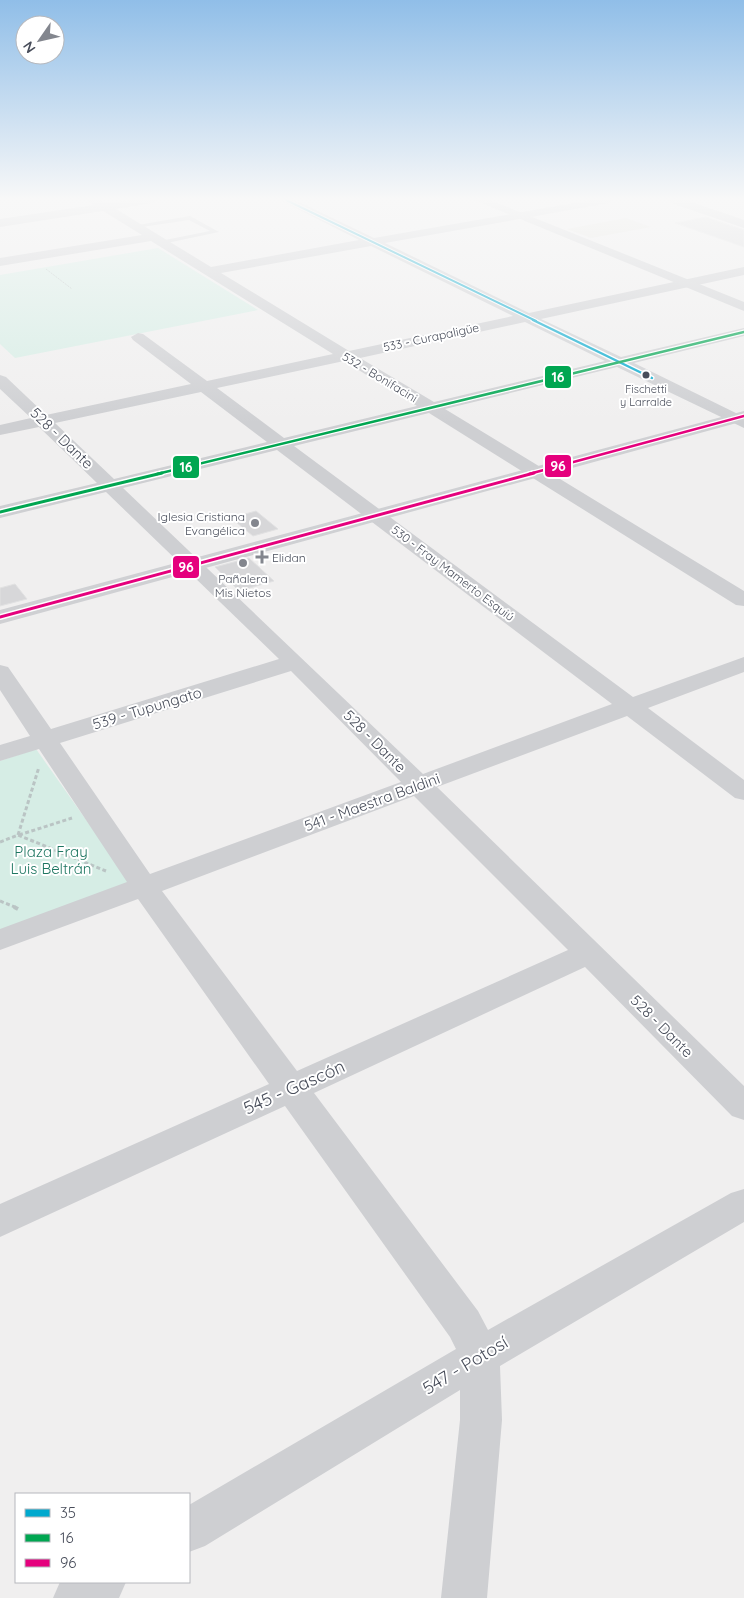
<svg xmlns="http://www.w3.org/2000/svg" width="744" height="1598" viewBox="0 0 744 1598" font-family="Quicksand,sans-serif">
	<style>
		.commercial { fill: #e5e4dd }
		.green { fill: #d6ede5 }
		.building { fill: #d7d7d9; stroke: #e1e1e2 }
		.lines { fill: none; stroke-linecap: round; stroke-linejoin: round }
		.path-far2 { stroke: #bac4c4; stroke-width: 1; stroke-dasharray: 2 1; stroke-linecap: butt }
		.path-far1 { stroke: #bac4c4; stroke-width: 3; stroke-dasharray: 4 2.5; stroke-linecap: butt }
		.path { stroke: #bac4c4; stroke-width: 4; stroke-dasharray: 4.5 3; stroke-linecap: butt }
		.lane { fill: #cecfd2; fill-rule: evenodd }
		.street { fill: #cecfd2; fill-rule: evenodd }
		.secondary { fill: #cfd0d3; fill-rule: evenodd }
		.bus-1-far1-casing { stroke: #fff; stroke-width: 4 }
		.bus-1-casing { stroke: #fff; stroke-width: 5 }
		.bus-2-far1-casing { stroke: #fff; stroke-width: 5 }
		.bus-2-casing { stroke: #fff; stroke-width: 6 }
		.bus-3-far1-casing { stroke: #fff; stroke-width: 5 }
		.bus-3-casing { stroke: #fff; stroke-width: 6 }
		.bus-1-far1 { stroke: #00a9ce; stroke-width: 2 }
		.bus-1 { stroke: #00a9ce; stroke-width: 2.5 }
		.bus-2-far1 { stroke: #00a651; stroke-width: 2.5 }
		.bus-2 { stroke: #00a651; stroke-width: 3 }
		.bus-3-far1 { stroke: #e5007d; stroke-width: 2.5 }
		.bus-3 { stroke: #e5007d; stroke-width: 3 }
		.bus-dot { fill: #484d5a; stroke: #fff; stroke-width: 2 }
		.poi-dot { fill: #83868e; stroke: #fff; stroke-width: 2 }
		.labels { text-anchor: middle; dominant-baseline: central; stroke-width: 4; stroke-linejoin: round; paint-order: stroke }
		.far-bus-label { font-size: 11px; fill: #484d5a; stroke: #fff }
		.far-street-label { font-size: 12px; fill: #484d5a; stroke: #fff }
		.far-poi-label { font-size: 12px; fill: #484d5a; stroke: #fff; text-anchor: end }
		.street-label { font-size: 15px; fill: #484d5a; stroke: #fff }
		.park-label { font-size: 15px; fill: #1e7661; stroke: #fff }
		.near-street-label { font-size: 18px; fill: #484d5a; stroke: #fff }
		.line-badge { stroke: #fff; stroke-width: 2 }
		.badge-label { font-size: 14px; text-anchor: middle; font-weight: bold; fill: #fff }
	</style>
	<rect width="100%" height="100%" fill="#f0efef"/>
	<path class="commercial" d="M626,218L651,227L591,238L567,229Z"/>
	<g class="green">
		<path d="M158,248L258,310L15,358L0,344V275Z"/>
		<path d="M36,749L132,885L0,935V761Z"/>
	</g>
	<g class="building">
		<path d="M706,217L744,230V247L675,223Z"/>
		<path d="M256,511L278,529L253,536L231,518Z"/>
		<path d="M249,558L274,581L239,591L215,567Z"/>
		<path d="M15,584L27,599L0,606V588Z"/>
	</g>
	<g class="lines">
		<path class="path-far2" d="M46,269L72,289"/>
		<g class="path-far1">
			<path d="M18,835L39,767"/>
			<path d="M19,835L72,818"/>
			<path d="M0,842L18,835L106,871"/>
			<path d="M0,901L17,908"/>
		</g>
		<path class="path" d="M14,907L20,910"/>
		<path class="lane" d="M190,216L219,232L162,244L160,241L210,231L189,220L135,228L132,226Z"/>
		<g class="street">
			<path d="M87,200H101L107,203L131,200H158L152,203L116,209L211,267L359,240L280,200H295L374,238L591,200H615L609,203L385,243L529,313L744,267V275L541,319L621,357L744,328V336L634,363L744,417V428L617,367L445,409L744,591V606L736,605L429,413L294,446L633,697L744,657V672L648,708L744,780V800L735,798L627,716L437,787L744,1086V1120L732,1116L585,967L314,1093L478,1311L488,1330L731,1193L744,1189V1222L500,1366L502,1420L487,1598H441L460,1420V1390L205,1546L189,1552V1505L456,1349L450,1337L285,1106L0,1237V1204L269,1084L138,899L0,950V929L127,882L39,749L0,761V745L30,736L0,690V665L8,667L51,729L279,659L106,492L0,518V506L97,483L39,427L0,435V425L31,418L0,389V375L6,377L46,415L191,384L133,340L131,337L138,333L143,334L207,381L333,354L151,241L0,266V258L142,235L103,211L0,227V219L94,205ZM371,246L513,316L349,351L221,273ZM525,322L605,361L434,402L360,358ZM344,361L417,406L284,438L217,388ZM201,392L267,442L114,479L55,423ZM277,450L612,704L423,774L123,488ZM291,671L401,782L150,874L60,743ZM414,796L568,950L297,1071L162,891Z"/>
			<path d="M60,1582H126L119,1598H53Z"/>
		</g>
		<g class="secondary">
			<path d="M474,200H490L744,302V311Z"/>
			<path d="M669,200H686L744,220V228L671,203Z"/>
			<path d="M744,411V421L0,624V610Z"/>
		</g>
		<defs>
			<path id="bus-1-far1" d="M286,200L536,321"/>
			<path id="bus-1" d="M533,320L652,378"/>
			<path id="bus-2-far1" d="M157,474L744,332"/>
			<path id="bus-2" d="M0,512L162,473"/>
			<path id="bus-3-far1" d="M529,474L744,416"/>
			<path id="bus-3" d="M0,617L534,473"/>
		</defs>
		<use href="#bus-1-far1" class="bus-1-far1-casing"/>
		<use href="#bus-1" class="bus-1-casing"/>
		<use href="#bus-2-far1" class="bus-2-far1-casing"/>
		<use href="#bus-2" class="bus-2-casing"/>
		<use href="#bus-3-far1" class="bus-3-far1-casing"/>
		<use href="#bus-3" class="bus-3-casing"/>
		<use href="#bus-1-far1" class="bus-1-far1"/>
		<use href="#bus-1" class="bus-1"/>
		<use href="#bus-2-far1" class="bus-2-far1"/>
		<use href="#bus-2" class="bus-2"/>
		<use href="#bus-3-far1" class="bus-3-far1"/>
		<use href="#bus-3" class="bus-3"/>
	</g>
	<linearGradient id="sky" x2="0" y2="1"><stop stop-color="#90bee8"/><stop offset="0.47" stop-color="#f8f8f8"/><stop offset="1" stop-color="#f8f8f8" stop-opacity="0"/></linearGradient>
	<rect width="744" height="423" fill="url(#sky)"/>
	<circle class="bus-dot" cx="646" cy="375" r="4.5"/>
	<g class="poi-dot">
		<circle cx="255" cy="523" r="5"/>
		<path d="M259.5 549.5h5v5h5v5h-5v5h-5v-5h-5v-5h5z"/>
		<circle cx="243" cy="563" r="5"/>
	</g>
	<g class="labels">
		<g class="far-bus-label">
			<text x="646" y="389">Fischetti<tspan x="646" dy="13">y Larralde</tspan></text>
		</g>
		<g class="far-street-label">
			<text transform="translate(431 337) rotate(-12)">533 - Curapaligüe</text>
			<text transform="translate(380 377) rotate(31)">532 - Bonifacini</text>
			<text transform="translate(453 573) rotate(37)">530 - Fray Mamerto Esquiú</text>
		</g>
		<g class="far-poi-label">
			<text x="245" y="516">Iglesia Cristiana<tspan x="245" dy="14">Evangélica</tspan></text>
			<text x="272" y="557" text-anchor="start">Elidan</text>
			<text x="243" y="578" text-anchor="middle">Pañalera<tspan x="243" dy="14">Mis Nietos</tspan></text>
		</g>
		<g class="street-label">
			<text transform="translate(62 438) rotate(44)">528 - Dante</text>
			<text transform="translate(147 708) rotate(-17)">539 - Tupungato</text>
			<text transform="translate(375 741) rotate(45)">528 - Dante</text>
			<text transform="translate(372 802) rotate(-20)">541 - Maestra Baldini</text>
			<text transform="translate(662 1026) rotate(45)">528 - Dante</text>
		</g>
		<g class="park-label">
			<text x="51" y="851">Plaza Fray<tspan x="51" dy="17">Luis Beltrán</tspan></text>
		</g>
		<g class="near-street-label">
			<text transform="translate(294 1087) rotate(-24)">545 - Gascón</text>
			<text transform="translate(465 1365) rotate(-31)">547 - Potosí</text>
		</g>
	</g>
	<g class="line-badge">
		<rect x="544" y="365" width="28" height="24" rx="5" fill="#00a651"/>
		<rect x="544" y="454" width="28" height="24" rx="5" fill="#e5007d"/>
		<rect x="172" y="455" width="28" height="24" rx="5" fill="#00a651"/>
		<rect x="172" y="555" width="28" height="24" rx="5" fill="#e5007d"/>
	</g>
	<g class="badge-label">
		<text x="558" y="382">16</text>
		<text x="558" y="471">96</text>
		<text x="186" y="472">16</text>
		<text x="186" y="572">96</text>
	</g>
	<rect x="15" y="1493" width="175" height="90" fill="#ffffff" stroke="#b6b8bd"/>
	<rect x="25" y="1509" width="25" height="8" fill="#00a9ce" stroke="#b6b8bd"/>
	<text x="60" y="1518" font-size="15" fill="#484d5a">35</text>
	<rect x="25" y="1534" width="25" height="8" fill="#00a651" stroke="#b6b8bd"/>
	<text x="60" y="1543" font-size="15" fill="#484d5a">16</text>
	<rect x="25" y="1559" width="25" height="8" fill="#e5007d" stroke="#b6b8bd"/>
	<text x="60" y="1568" font-size="15" fill="#484d5a">96</text>
	<g transform="translate(40 40) rotate(236)"><circle r="24" fill="#ffffff" stroke="#b6b8bd"/>
	<path d="M0-4L9 19L0 12L-9 19Z" fill="#83868e"/>
	<text y="-8" font-size="14" font-weight="bold" text-anchor="middle" fill="#484d5a">N</text>
	</g>
</svg>
